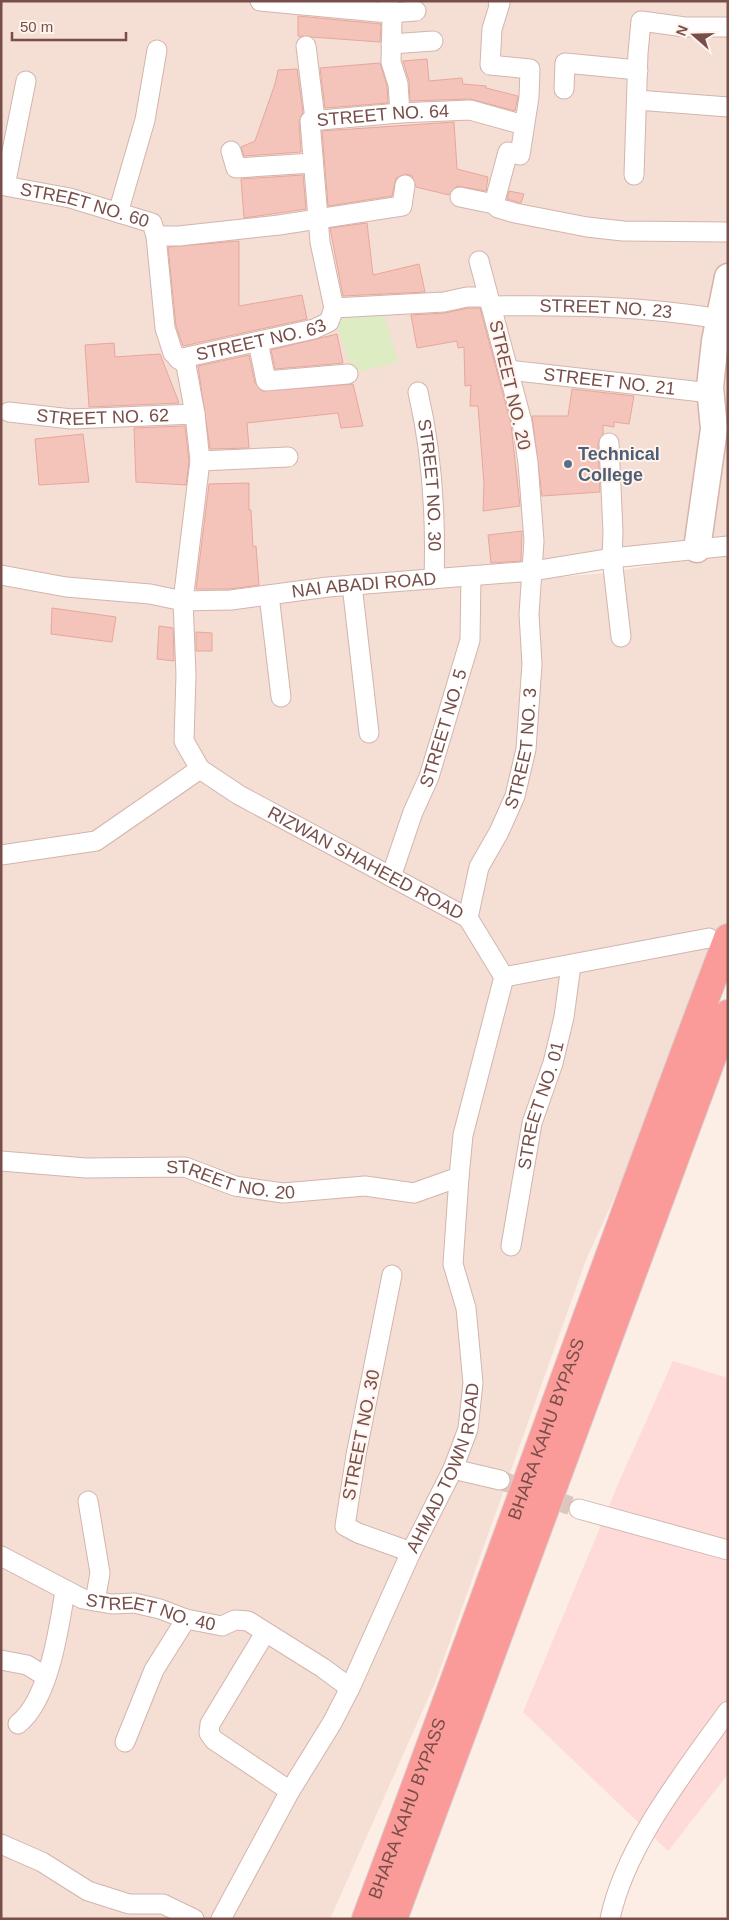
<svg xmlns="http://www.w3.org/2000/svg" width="729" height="1920" viewBox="0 0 729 1920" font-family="Arial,sans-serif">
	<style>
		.residential { fill: #f5ded3; fill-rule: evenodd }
		.commercial { fill: #fedbd8 }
		.green { fill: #ddecc3 }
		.building { fill: #f4c4bb; stroke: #e8a69b }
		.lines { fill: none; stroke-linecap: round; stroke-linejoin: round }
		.street-tunnel { stroke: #dcc6be; stroke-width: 19; stroke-dasharray: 19 9; stroke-linecap: butt }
		.street-casing { stroke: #d2b5ad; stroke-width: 21 }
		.secondary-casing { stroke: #d5b3ab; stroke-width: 29 }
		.highway-casing { stroke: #d9cdcc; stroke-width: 30 }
		.street { stroke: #fff; stroke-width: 19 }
		.secondary { stroke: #fff; stroke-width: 26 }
		.highway { stroke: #fb9b99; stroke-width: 28 }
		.service-dot { fill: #5c6f8a; stroke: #fff3ed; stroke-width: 2 }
		.labels { text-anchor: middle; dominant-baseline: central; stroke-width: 4; stroke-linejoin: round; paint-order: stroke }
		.street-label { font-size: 18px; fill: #784e49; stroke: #fff3ed }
		.service-label { font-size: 18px; font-weight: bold; fill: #4e5e75; stroke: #fff3ed; text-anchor: start }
	</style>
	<rect width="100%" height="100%" fill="#fdeee5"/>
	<path class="residential" d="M1,1H728V947L586,1260L435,1683L330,1919H1ZM717,553L614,572L488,584Z"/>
	<path class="commercial" d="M673,1361L728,1378V1774L668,1851L523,1712L622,1475Z"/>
	<path class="green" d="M384,314L398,362L353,373L335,320Z"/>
	<g class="building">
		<path d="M298,16L381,24L380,42L298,36Z"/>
		<path d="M427,59L429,81L462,78L463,84L486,86V88L518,96L515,111L470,99L410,101L409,81L403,61Z"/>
		<path d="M380,63L387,86L388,103L325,108L320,68Z"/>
		<path d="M297,69L303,112L299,122L301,152L244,156L241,147L255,141L275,84L278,70Z"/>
		<path d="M454,122L457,169L488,177L486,191L457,186L449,195L416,187L412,176L406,174L396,178L392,196L328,206L322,131Z"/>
		<path d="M303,175L306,209L244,218L241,179Z"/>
		<path d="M509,191L524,194L521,203L507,199Z"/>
		<path d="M367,223L373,275L419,264L425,292L343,296L330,228Z"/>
		<path d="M239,241V306L302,295L307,319L183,346L176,326L168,247Z"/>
		<path d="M468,308H480L511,424L520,506L483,511L484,484L478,406H470L471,385L465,386L464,347L458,348L457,341L417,348L411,315L445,313Z"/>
		<path d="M337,334L343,363L275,369L271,350Z"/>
		<path d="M114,343L115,357L160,354L179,403L89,407L85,345Z"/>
		<path d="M249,355L255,383L262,391L353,384L363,426L341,428L338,413L247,423L249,448L210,449L198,366Z"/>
		<path d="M572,389L634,396L629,424L614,422V427L603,425V434L598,444L600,492L542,496L532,416H568Z"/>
		<path d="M185,426L189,461L186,485L136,482L134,428Z"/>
		<path d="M83,434L89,482L39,485L35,439Z"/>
		<path d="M249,483V510H251L253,547L256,546L259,585L230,589H196L209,484Z"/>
		<path d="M522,531L521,561L491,563L488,535Z"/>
		<path d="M52,608L116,617L112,642L51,634Z"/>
		<path d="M159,626L173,628L174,661L157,659Z"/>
		<path d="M196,632L212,633V651H196Z"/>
	</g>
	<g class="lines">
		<path class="street-tunnel" d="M500,1480L579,1509"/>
		<defs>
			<g id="street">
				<path d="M260,1L389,13L392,19L391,62L398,84L400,113"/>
				<path d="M388,2L389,13L416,11"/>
				<path d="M391,44L433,41"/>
				<path d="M306,46L315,119"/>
				<path id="s1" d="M26,81L5,186L70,198L152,223L156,236L165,328L173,353L186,365L195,414L200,461L183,601L186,675L184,741L200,769L239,795L468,918L504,977L709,938"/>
				<path d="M564,89L565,63L638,70"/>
				<path d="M637,100L728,107"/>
				<path d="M231,151L236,168L313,163"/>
				<path d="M634,175L638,53L641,21L685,27H728"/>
				<path d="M460,197L494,204L498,208L515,213L587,227L623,231L728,232"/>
				<path d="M494,204L508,152L520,155L529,97L530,69L490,65L492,29L500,3L498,1"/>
				<path d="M118,213L145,120L157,50"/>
				<path d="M156,236H179L279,225L402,206L405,185"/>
				<path id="s2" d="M491,306C568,305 644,306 720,319"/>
				<path id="s3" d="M334,308L320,242L310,121L399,113L470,110L524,125"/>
				<path d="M334,308L444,302L467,297H488"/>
				<path d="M258,342L266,381L348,374"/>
				<path id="s4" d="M178,359L314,329L329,322L334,308"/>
				<path id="s5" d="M508,370L711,393"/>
				<path id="s6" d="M418,392C432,452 436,517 434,579"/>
				<path id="s7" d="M9,412L71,419L195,414"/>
				<path d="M609,443L613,532L612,558L621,637"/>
				<path d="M200,461L288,457"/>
				<path id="s8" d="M1,575L66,587L150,594L183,601L231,600L328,587L533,571L612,558L728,546"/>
				<path d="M352,585L369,733"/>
				<path d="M269,595L281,697"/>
				<path d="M1,855L96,841L200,769"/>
				<path id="s9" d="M391,877L413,812L429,777L470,640L471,576"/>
				<path id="s10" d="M468,918L479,867L499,832L515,796L526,749L532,664L529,614L534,541L528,463L522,422L479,261"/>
				<path id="s11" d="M1,1161L86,1168L185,1167L235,1186L283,1193L365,1186L414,1193L459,1177"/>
				<path id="s12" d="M511,1246L532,1123L553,1063L564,1017L571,965"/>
				<path d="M392,1275L356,1455L345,1526L358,1533L411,1552"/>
				<path d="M453,1469L500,1480"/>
				<path d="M88,1501L100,1573L95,1601"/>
				<path d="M579,1509L728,1550"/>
				<path id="s13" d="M1,1556L83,1599L112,1604L134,1603L160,1609L186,1619L222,1626L235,1620L248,1621L323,1668L350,1688"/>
				<path d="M265,1633L210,1724L209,1733L214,1740L290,1791"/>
				<path d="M1,1660L27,1665L45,1676"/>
				<path d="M18,1724C49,1700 59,1628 65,1591"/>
				<path d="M125,1742L154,1670L186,1619"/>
				<path d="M1,1844L42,1862L88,1891L129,1904H163L194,1919"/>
				<path id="s14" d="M221,1919L290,1791L332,1723L350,1688L411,1552L453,1469L468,1429L473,1383L466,1308L453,1264L459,1177L463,1135L504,977"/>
				<path d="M610,1919C625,1846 685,1771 728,1711"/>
			</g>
			<path id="secondary" d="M697,549L714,429L710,387L715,341L728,277"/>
			<g id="highway">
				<path id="s15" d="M366,1919C489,1593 604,1263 728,938"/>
				<path d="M393,1919L728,1014"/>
			</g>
		</defs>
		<use href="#street" class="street-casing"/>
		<use href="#secondary" class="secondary-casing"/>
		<use href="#highway" class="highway-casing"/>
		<use href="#street" class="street"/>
		<use href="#secondary" class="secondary"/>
		<use href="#highway" class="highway"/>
	</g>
	<circle class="service-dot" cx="568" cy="464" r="5"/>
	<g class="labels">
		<g class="street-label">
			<text stroke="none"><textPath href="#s3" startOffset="262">STREET NO. 64</textPath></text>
			<text stroke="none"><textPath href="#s1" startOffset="189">STREET NO. 60</textPath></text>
			<text stroke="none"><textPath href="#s2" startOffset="115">STREET NO. 23</textPath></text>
			<text stroke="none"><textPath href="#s4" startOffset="85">STREET NO. 63</textPath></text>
			<text stroke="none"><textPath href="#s5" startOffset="102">STREET NO. 21</textPath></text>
			<text transform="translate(510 385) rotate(77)">STREET NO. 20</text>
			<text stroke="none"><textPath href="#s7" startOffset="94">STREET NO. 62</textPath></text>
			<text stroke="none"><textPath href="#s6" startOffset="94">STREET NO. 30</textPath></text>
			<text stroke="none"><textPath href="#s8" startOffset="366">NAI ABADI ROAD</textPath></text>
			<text stroke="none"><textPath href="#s9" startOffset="158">STREET NO. 5</textPath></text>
			<text stroke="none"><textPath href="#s10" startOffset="180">STREET NO. 3</textPath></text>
			<text stroke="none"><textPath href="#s1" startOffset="1010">RIZWAN SHAHEED ROAD</textPath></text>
			<text stroke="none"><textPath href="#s12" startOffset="144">STREET NO. 01</textPath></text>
			<text stroke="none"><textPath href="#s11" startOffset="232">STREET NO. 20</textPath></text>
			<text stroke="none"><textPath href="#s15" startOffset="522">BHARA KAHU BYPASS</textPath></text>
			<text transform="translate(361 1435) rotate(-79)">STREET NO. 30</text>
			<text stroke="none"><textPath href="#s14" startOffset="505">AHMAD TOWN ROAD</textPath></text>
			<text stroke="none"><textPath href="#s13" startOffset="162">STREET NO. 40</textPath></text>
			<text stroke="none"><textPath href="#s15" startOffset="118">BHARA KAHU BYPASS</textPath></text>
		</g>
		<g class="service-label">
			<text x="578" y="454">Technical<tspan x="578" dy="21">College</tspan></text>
		</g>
	</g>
	<rect width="729" height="1920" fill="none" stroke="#784e49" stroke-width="5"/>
	<g transform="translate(694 35) rotate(290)" stroke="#fff3ed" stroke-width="4" paint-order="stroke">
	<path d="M0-4L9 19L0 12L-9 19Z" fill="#784e49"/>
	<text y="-8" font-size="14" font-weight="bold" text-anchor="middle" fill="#784e49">N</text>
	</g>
	<path d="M12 32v8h114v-8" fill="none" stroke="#784e49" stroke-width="2.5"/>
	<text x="20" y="32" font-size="15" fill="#784e49" stroke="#fff3ed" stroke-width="4" paint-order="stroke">50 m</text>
</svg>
